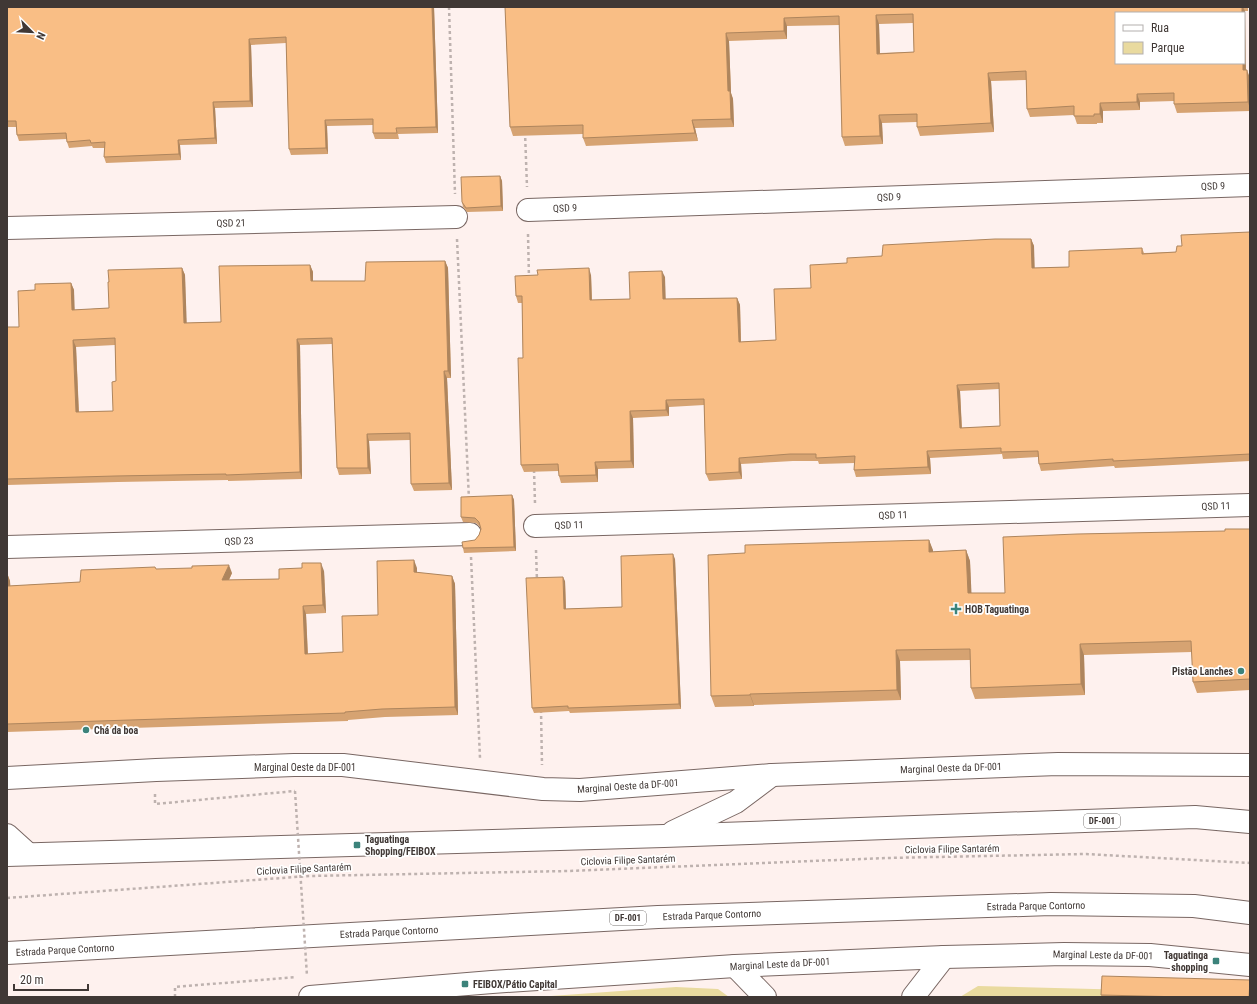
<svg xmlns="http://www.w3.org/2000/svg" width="1257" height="1004" viewBox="0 0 1257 1004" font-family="'Roboto Condensed',sans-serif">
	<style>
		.green { fill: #e9da9f }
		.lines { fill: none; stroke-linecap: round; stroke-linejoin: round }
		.street-casing { stroke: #796763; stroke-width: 24 }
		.secondary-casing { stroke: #796763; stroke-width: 24 }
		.highway-casing { stroke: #796763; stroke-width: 24 }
		.path { stroke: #beb2af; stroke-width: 2.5; stroke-dasharray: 3 3; stroke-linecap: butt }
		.street { stroke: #fff; stroke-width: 22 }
		.secondary { stroke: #fff; stroke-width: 22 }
		.highway { stroke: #fff; stroke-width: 22 }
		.path-bridge { stroke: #beb2af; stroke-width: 2.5; stroke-dasharray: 3 3; stroke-linecap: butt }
		.wall { fill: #d6a372; fill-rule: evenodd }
		.shaded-wall { fill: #ae855d }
		.building { fill: #f9be85; stroke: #ae855d; fill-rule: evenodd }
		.poi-dot { fill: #3c837b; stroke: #fff; stroke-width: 1.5 }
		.labels { text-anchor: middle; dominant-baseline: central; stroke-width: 3.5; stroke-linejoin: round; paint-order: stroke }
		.shield { fill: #fff; stroke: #797472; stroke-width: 1 }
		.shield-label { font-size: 9px; font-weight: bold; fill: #403835 }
		.street-label { font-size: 10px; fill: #403835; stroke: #fff }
		.poi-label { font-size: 10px; font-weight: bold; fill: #403835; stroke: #fff; text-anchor: start }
	</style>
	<rect width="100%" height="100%" fill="#fef1ee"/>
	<g class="green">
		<path d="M978,986L1250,993V997H960Z"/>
		<path d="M676,987L718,989L729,997H537Z"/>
	</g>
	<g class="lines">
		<defs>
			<g id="street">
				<path d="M528,210L1250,185"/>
				<path d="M7,228L456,217"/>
				<path d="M535,526L1250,505"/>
				<path d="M7,547L470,534"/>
			</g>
			<g id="secondary">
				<path d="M7,778L156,770L294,765H343L543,789L580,790L772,775L1058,764L1250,765"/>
				<path d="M735,966L765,997"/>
				<path d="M310,997L492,982L735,966L944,957L1064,954L1150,955L1250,965"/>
				<path d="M913,997L944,957"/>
			</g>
			<g id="highway">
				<path d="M673,832L736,802L772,775"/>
				<path d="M7,835L28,854"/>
				<path d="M7,855L664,836L1195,817L1250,822"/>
				<path d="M7,953L658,917L1051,904L1194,906L1250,913"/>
			</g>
		</defs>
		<use href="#street" class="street-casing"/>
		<use href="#secondary" class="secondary-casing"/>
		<use href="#highway" class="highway-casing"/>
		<g class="path">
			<path d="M449,7L455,194"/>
			<path d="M525,132L527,187"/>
			<path d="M528,234L529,279"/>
			<path d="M457,239L469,500"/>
			<path d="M534,470L535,503"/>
			<path d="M536,550L537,581"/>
			<path d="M471,557L480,758"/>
			<path d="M541,710L542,765"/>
			<path d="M155,794V804L295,791"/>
			<path d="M7,898L309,876L568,871L886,858L1086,854L1250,863"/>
			<path d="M175,997V987L296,977"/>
		</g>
		<use href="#street" class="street"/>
		<use href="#secondary" class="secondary"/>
		<use href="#highway" class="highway"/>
		<path class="path-bridge" d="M295,791L307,976"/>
	</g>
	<g class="wall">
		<path d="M7,7H434L438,133L398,134L399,139H375L373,133V125L327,126L328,154L291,155L289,149L286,43L251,45L253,107L215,108L217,144L180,145L181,160L106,163L104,157L105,148H93L92,146L69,148L67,142V139L19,141L17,135L16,127H7Z"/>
		<path d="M505,7H1248V11H1245L1246,70L1250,78V111L1177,113L1174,104V101L1140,102V110L1103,111V123H1097V124H1077L1074,115L1030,117L1027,109L1026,80L991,81L994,132L920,136L917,127V122L882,123L883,144L845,146L842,137L840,25L787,26V39L729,41L731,93L733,99L734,127L695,128L698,141L586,146L583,138V134L513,136L510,127ZM913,23L914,52L880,53L879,24Z"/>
		<path d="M500,176L502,181L503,211L467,212L463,207L462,202Z"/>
		<path d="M1250,232V461L1115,468L1114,466L1041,471L1039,464L1038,457L1003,459L1002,454L930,458L931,474L856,477L854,470L855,463L819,464L818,461H793L741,464L742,479L709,481L706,474L704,405L669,407V416L633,418L634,468L598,469V482L561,483L559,476V471L524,472L521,465L523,358L522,303H518L516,296L591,275L592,300L630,299L665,277V299L737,298L740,305L741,342L776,340L811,288L847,263L882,256L1031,239L1034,246V268L1069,267L1142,248L1144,253L1176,252L1182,246ZM999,389L1000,426L962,428L960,391Z"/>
		<path d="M445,261L448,268L451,378H447L452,490L414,491L411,484L410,440L369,441L371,474L339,475L337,468L332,344L300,345L302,479L228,481V480L118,482L7,485V327H19L35,290L71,283L74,290V310L109,308L182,268L185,275L186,323L221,322L310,265L313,272V281H365ZM115,345L116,381L113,411L79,412L76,347Z"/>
		<path d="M512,495L514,500L516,551L464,553L463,548L475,540L479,535L481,529L480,527L476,523L463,522L461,517Z"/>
		<path d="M1250,529V690L1197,693L1193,682L1192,652L1084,655L1085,695L975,699L971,688L970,660L900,661L901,700L754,705V706L715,707L711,696L745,553L929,540L933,552L966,550L970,561L971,593H1005L1225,531Z"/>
		<path d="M675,559L681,709L570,713L569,711L534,713L532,708L565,581L566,609L622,607Z"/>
		<path d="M417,568V573L452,576L455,584L458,715L385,717L348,720V721L7,732V573L10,581V586L80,582L156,569L232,573L229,580L279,579L324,571L326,613L306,614L308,654L343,652L378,615Z"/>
		<path d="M1101,995L1250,997H1102Z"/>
	</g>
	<g class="shaded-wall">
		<path d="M432,7H434L438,133L436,127Z"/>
		<path d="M1242,7H1243L1245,11L1246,78L1243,70V63H1244V13H1242Z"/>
		<path d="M876,15L879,24L880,62L877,54Z"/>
		<path d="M784,18L787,26V39L784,31Z"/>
		<path d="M726,33L729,41L731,93L733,99L734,127L731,119L728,91Z"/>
		<path d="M249,39L251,45L253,107L250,101Z"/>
		<path d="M1247,70L1250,78V109L1248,102Z"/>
		<path d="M988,73L991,81L994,132L991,123Z"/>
		<path d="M1137,94L1140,102V110L1137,102Z"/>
		<path d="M213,102L215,108L217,144L215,138Z"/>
		<path d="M1100,103L1103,111V123L1100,114Z"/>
		<path d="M879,115L882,123L883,144L880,136Z"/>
		<path d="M325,120L327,126L328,154L326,148Z"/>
		<path d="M692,120L695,128L698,141L695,133Z"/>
		<path d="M178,140L180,145L181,160L179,154Z"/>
		<path d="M500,176L502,181L503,211L501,206Z"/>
		<path d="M1031,239L1034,246L1035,275L1032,268Z"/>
		<path d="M445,261L448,268L451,378L448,371Z"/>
		<path d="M310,265L313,272V288L311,281Z"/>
		<path d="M182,268L185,275L187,330L184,323Z"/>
		<path d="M589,268L591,275L592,307L590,300Z"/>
		<path d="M662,271L665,277L666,306L663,299Z"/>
		<path d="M71,283L74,290L75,317L72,310Z"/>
		<path d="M737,298L740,305L741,349L739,342Z"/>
		<path d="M297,339L300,345L302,479L300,472Z"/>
		<path d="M73,340L76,347L79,419L76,412Z"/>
		<path d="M444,371L447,378L452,490L449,483Z"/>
		<path d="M957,385L960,391L962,435L960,428Z"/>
		<path d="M666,400L669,407V416L666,410Z"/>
		<path d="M630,411L633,418L634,468L631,461Z"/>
		<path d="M367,434L369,441L371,474L368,468Z"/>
		<path d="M927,451L930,458L931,474L928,467Z"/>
		<path d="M739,458L741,464L742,479L739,472Z"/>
		<path d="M595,462L598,469V482L596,475Z"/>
		<path d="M512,495L514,500L516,551L514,547Z"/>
		<path d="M929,540L933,550V563L929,552Z"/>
		<path d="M966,550L970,561L972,604L968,593Z"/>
		<path d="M673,554L675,559L681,709L679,704Z"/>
		<path d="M414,560L417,568V580L414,572Z"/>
		<path d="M321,563L324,571L326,613L323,605Z"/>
		<path d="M229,565L232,573L225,588L222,580Z"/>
		<path d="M7,573L10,581L11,594L8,586Z"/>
		<path d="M452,576L455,584L458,715L455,707Z"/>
		<path d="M563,577L565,581L566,613L564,609Z"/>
		<path d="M303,606L306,614L308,662L305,654Z"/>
		<path d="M1080,644L1084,655L1085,695L1081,684Z"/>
		<path d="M896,650L900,661L901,700L897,690Z"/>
		<path d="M750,694L754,705V706L750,695Z"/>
	</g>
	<g class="building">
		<path d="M7,7H432L436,127L396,128L397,133H373V119L325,120L326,148L289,149L286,37L249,39L250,101L213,102L215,138L178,140L179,154L104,157L105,142L91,143L90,140L67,142L66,133L17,135L16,121H7Z"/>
		<path d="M505,7H1242V13H1116V63H1243V70H1247L1248,102L1174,104V93L1137,94V102L1100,103V114H1094V116H1074V106L1027,109L1026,71L988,73L991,123L917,127V114L879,115L880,136L842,137L839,16L784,18V31L726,33L728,91H730L731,119L692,120L695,133L583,138V125L510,127ZM913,14L914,52L877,54L876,15Z"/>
		<path d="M500,176L501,206L466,208L462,202L461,177Z"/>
		<path d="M1250,232V454L1113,461V459L1039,464L1038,451L1001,452V448L927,451L928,467L854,470L855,456L816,458V454H790L739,458V472L706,474L704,399L666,400V410L630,411L631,461L595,462L596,475L559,476L558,464L521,465L518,358H523L522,296H516L515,276L538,275L537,270L589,268L590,300L630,299L629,272L662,271L663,299L737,298L739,342L776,340L774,289L811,288L810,265L847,263V258L882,256L883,245L995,239H1031L1032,268L1069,267V251L1142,248V254L1176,252L1177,246H1182L1181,235ZM999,383L1000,426L960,428L957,385Z"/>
		<path d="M445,261L448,371H444L449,483L411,484L410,433L367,434L368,468H337L332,338L297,339L300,472L226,475V474L115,476L7,479V327H19L18,291L35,290V284L71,283L72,310L109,308L108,282H109L108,270L182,268L184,323L221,322L219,266L310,265L311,281H365L366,262ZM115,338L116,381L112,382L113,411L76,412L73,340Z"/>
		<path d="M512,495L514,547L463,548L462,542L475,540L479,535L481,529L479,522L475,518L461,517V497Z"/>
		<path d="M1225,529H1250V679L1193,682L1191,641L1080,644L1081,684L971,688L970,649L896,650L897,690L750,694V695L711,696L708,555L745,553V545L929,540V552L966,550L968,593H1005L1003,537L1077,534L1225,531Z"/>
		<path d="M673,554L679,704L568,708V706L532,708L526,578L563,577L564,609L622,607L621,556Z"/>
		<path d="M414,560V572L452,576L455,707L382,709L345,712V713L7,724V574L8,586L80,582L81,570L155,567L156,569L192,568V566L229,565L222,580L279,579V569L302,568V563H321L323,605L303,606L305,654L343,652L342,616L378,615L377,561Z"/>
		<path d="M1102,976L1250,980L1249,997H1185L1101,995Z"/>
	</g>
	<g class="poi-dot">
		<path d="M954 603h4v4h4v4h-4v4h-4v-4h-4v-4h4z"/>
		<circle cx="1241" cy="671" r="4"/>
		<circle cx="86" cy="730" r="4"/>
		<rect x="353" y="841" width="8" height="8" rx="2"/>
		<rect x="1212" y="957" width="8" height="8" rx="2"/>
		<rect x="461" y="980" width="8" height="8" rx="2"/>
	</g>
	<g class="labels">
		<g class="shield">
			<rect x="1084" y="814" width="36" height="14" rx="3"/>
			<rect x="610" y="911" width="36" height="14" rx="3"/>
		</g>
		<g class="shield-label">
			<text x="1102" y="821">DF-001</text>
			<text x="628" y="918">DF-001</text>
		</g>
		<g class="street-label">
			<text transform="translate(1213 186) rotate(-2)">QSD 9</text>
			<text transform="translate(889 197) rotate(-2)">QSD 9</text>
			<text transform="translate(565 208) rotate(-2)">QSD 9</text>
			<text transform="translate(231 223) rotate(-1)">QSD 21</text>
			<text transform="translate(1216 506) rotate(-2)">QSD 11</text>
			<text transform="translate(893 515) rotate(-2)">QSD 11</text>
			<text transform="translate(569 525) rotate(-2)">QSD 11</text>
			<text transform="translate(239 541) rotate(-2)">QSD 23</text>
			<text x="305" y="767">Marginal Oeste da DF-001</text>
			<text transform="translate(951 768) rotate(-2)">Marginal Oeste da DF-001</text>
			<text transform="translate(628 786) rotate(-4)">Marginal Oeste da DF-001</text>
			<text transform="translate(952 849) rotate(-1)">Ciclovia Filipe Santarém</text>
			<text transform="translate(628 860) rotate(-2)">Ciclovia Filipe Santarém</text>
			<text transform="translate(304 869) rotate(-3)">Ciclovia Filipe Santarém</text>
			<text transform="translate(1036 906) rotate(-1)">Estrada Parque Contorno</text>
			<text transform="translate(712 915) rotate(-2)">Estrada Parque Contorno</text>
			<text transform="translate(389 932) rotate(-3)">Estrada Parque Contorno</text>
			<text transform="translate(65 950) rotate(-3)">Estrada Parque Contorno</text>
			<text transform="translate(1103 955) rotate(1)">Marginal Leste da DF-001</text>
			<text transform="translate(780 964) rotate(-3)">Marginal Leste da DF-001</text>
		</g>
		<g class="poi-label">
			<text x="965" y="609">HOB Taguatinga</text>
			<text x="1233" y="671" text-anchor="end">Pistão Lanches</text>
			<text x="94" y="730">Chá da boa</text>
			<text x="365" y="839">Taguatinga<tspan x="365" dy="12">Shopping/FEIBOX</tspan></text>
			<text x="1208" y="955" text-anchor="end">Taguatinga<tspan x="1208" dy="12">shopping</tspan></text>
			<text x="473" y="984">FEIBOX/Pátio Capital</text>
		</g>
	</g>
	<rect width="1257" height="1004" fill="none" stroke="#403835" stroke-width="16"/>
	<rect x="1115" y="12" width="130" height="52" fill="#ffffff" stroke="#b3afae"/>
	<rect x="1123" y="25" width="20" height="6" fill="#ffffff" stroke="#b3afae"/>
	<text x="1151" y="32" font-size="12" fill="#403835">Rua</text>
	<rect x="1123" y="42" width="20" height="12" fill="#e9da9f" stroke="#b3afae"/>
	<text x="1151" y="52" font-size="12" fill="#403835">Parque</text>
	<g transform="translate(32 32) rotate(114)" stroke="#ffffff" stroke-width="3" paint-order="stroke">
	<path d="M0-3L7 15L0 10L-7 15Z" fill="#403835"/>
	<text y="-6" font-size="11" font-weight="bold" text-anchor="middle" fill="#403835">N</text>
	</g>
	<path d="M14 984v6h74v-6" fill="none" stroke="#403835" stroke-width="2"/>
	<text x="20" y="984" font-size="12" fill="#403835" stroke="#ffffff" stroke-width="3" paint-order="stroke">20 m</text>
</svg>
